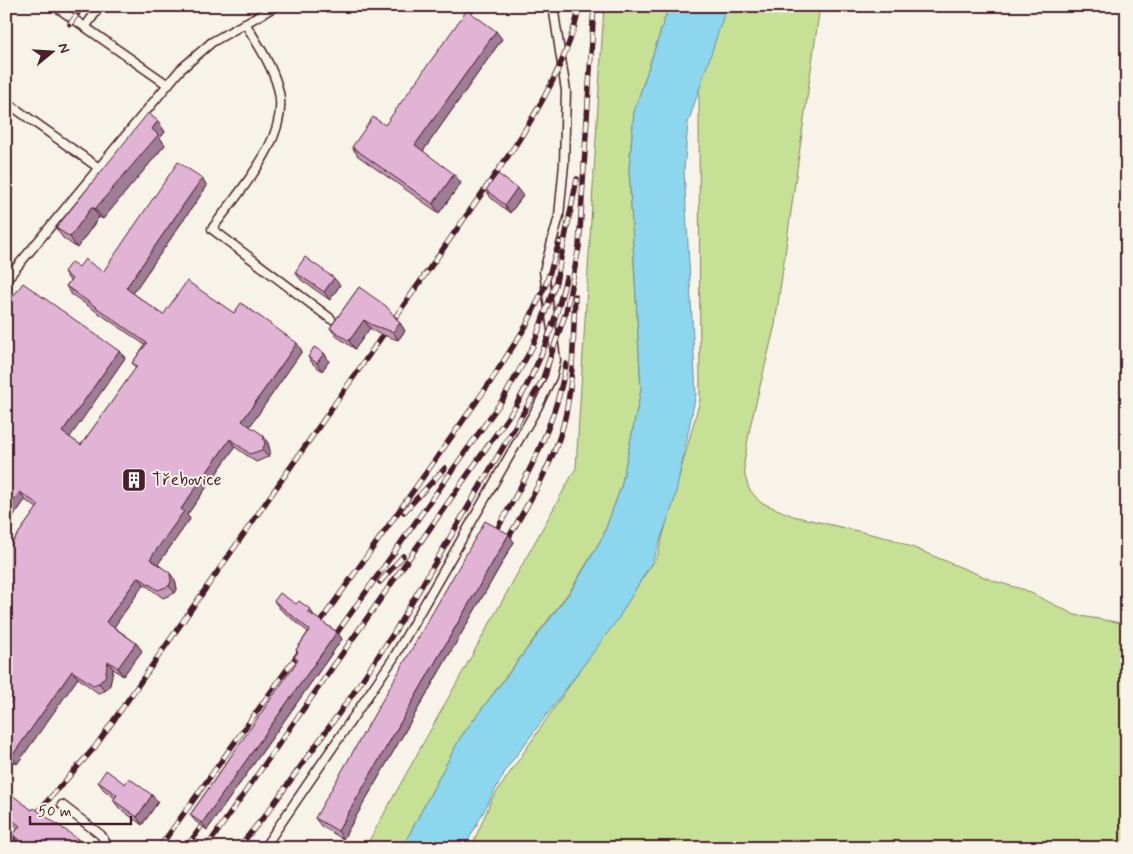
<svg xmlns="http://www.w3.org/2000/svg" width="1133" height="854" viewBox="0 0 1133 854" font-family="Mynerve,sans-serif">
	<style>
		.green { fill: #c6e096; stroke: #888060 }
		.water { fill: #8cd7ed; stroke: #728d9f }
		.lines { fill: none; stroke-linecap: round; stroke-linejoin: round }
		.lane-casing { stroke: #4a1f2b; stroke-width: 11 }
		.lane { stroke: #f7f3e8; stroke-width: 8 }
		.rail-casing { stroke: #4a1f2b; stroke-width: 5.5 }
		.rail { stroke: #f7f3e8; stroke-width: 4; stroke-dasharray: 11; stroke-linecap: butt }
		.wall { fill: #c29ab7; stroke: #4a1f2b }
		.shaded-wall { fill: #9e7d95; stroke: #4a1f2b }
		.building { fill: #e1b3d5; stroke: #4a1f2b }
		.labels { text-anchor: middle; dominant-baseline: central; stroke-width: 4; stroke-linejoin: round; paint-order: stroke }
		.poi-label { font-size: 18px; fill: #4a1f2b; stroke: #f7f3e8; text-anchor: start }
	</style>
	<rect width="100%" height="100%" fill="#f7f3e8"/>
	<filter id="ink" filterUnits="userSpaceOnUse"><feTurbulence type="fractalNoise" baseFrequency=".02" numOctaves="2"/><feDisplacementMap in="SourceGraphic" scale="10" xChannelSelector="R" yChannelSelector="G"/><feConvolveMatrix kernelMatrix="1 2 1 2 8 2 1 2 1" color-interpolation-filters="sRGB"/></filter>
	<g filter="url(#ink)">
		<g class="green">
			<path d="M604,6H669L634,112L629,169L641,390L621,487L603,536L572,588L460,738L402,848H365L576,468Z"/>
			<path d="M716,6H820L775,325L750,427L744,463L745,476L749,489L760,502L793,516L892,539L994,581L1025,590L1075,615L1127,624V848H471L492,799L657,557L700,400L699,92L701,55Z"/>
		</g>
		<path class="water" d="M669,6H727L688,123L684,170L696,394L674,502L653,560L618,619L507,768L464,848H402L460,738L573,588L603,536L621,487L641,390L629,169L634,112Z"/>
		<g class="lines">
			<defs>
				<g id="lane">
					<path d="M55,6L168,85"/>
					<path d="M245,23C257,43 272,65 278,88C292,136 239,191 212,229L331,319"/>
					<path d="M86,26L100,6"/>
					<path d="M6,102L99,168"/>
					<path d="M6,280L180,70L212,42L276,6"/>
					<path d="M62,805L101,835L109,848"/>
					<path d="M264,848L393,659L537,408L552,377L556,360L544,271L559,216L564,164L566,91L553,6"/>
				</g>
			</defs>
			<use href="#lane" class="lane-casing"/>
			<use href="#lane" class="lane"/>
			<defs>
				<g id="rail">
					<path d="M463,22L474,6"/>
					<path d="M70,24L83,6"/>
					<path d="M404,512L445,468"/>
					<path d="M491,540C523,484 555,429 566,364"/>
					<path d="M502,549C524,510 551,469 563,426C574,384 573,339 575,296"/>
					<path d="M380,582L403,556"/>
					<path d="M313,632L489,384L526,326L546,284L560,241"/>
					<path d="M329,644L503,399L533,346L556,282L577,179"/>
					<path d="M6,848L95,747L515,146C543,102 568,58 580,6"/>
					<path d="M159,848L303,647"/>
					<path d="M186,848L210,814"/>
					<path d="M206,848L515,407C539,366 555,325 566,278"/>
					<path d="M238,848L267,813L350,698L395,631L542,381L566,312L579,247L594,6"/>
				</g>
			</defs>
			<use href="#rail" class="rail-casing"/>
			<use href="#rail" class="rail"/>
		</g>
		<g class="wall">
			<path d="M502,39L423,151L461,183L439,213L358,156L352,147L385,125Z"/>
			<path d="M158,121L165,132L160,138L165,145L103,219L99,217L77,248L63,238L56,228Z"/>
			<path d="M202,178L207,186L133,293L163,315L234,313L302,351L250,426L268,443L270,451L268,457L256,462L235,447L187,515L190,519L158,564L175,580L177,589L175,593L163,598L144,584L114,627L136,643L142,651L123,676L113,669L110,685L105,691L98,693L78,678L17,764L6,757V710L11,703L6,700V551L37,508L25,500L6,527V306L119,351L125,358L69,437L81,445L136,368L132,363L145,345L71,294L66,286L70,281L64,272L79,267L103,272Z"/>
			<path d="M486,190L523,196L510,213L491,198Z"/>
			<path d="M295,272L340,285L330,300L301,280Z"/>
			<path d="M359,287L400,323L405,331L398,340L377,333L370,328L355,349L336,336L330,328Z"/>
			<path d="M324,353L329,361L322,371L313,364L308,357Z"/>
			<path d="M514,542L343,839L321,826L315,818Z"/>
			<path d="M274,601L315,617L337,632L342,639L207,830L196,822L190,815L297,662L294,657L298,653L296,650L308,632L280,609Z"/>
			<path d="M98,782L125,784L158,802L142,825L119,808L113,800L115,798L104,790Z"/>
			<path d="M6,794L32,810L83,846L82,848H25L18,843L13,835L18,828L6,818Z"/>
		</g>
		<g class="shaded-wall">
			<path d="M496,31L502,39L421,154L415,145Z"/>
			<path d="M158,121L165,132L160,138L165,145L103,219L95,209L152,129Z"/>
			<path d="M454,174L461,183L439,213L433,204Z"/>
			<path d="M202,178L207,186L131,296L126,288Z"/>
			<path d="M517,188L523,196L510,213L505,205Z"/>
			<path d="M92,207L99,217L77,248L70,237Z"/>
			<path d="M334,278L340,285L330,300L324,292Z"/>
			<path d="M364,320L370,328L355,349L349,341Z"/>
			<path d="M400,323L405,331L398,340L393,332Z"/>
			<path d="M297,343L302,351L248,429L242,421Z"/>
			<path d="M119,351L125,358L68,440L62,432Z"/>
			<path d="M324,353L329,361L322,371L317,363Z"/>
			<path d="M263,435L268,443L270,451L268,457L262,450Z"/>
			<path d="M230,439L235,447L187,515L190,519L156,567L150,559L181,509Z"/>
			<path d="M20,492L25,500L6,527V511Z"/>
			<path d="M509,534L514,542L343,839L338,831Z"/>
			<path d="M170,573L175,580L177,589L175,593L169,586Z"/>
			<path d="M138,577L144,584L112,630L106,622Z"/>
			<path d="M310,609L315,617L308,612Z"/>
			<path d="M337,632L342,639L207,830L202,823Z"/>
			<path d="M136,643L142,651L123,676L118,668Z"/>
			<path d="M108,661L113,669L110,685L105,691L99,683Z"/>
			<path d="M72,671L78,678L17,764L12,756Z"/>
			<path d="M152,795L158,802L142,825L137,817Z"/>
			<path d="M78,839L83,846L82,848H72Z"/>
		</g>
		<g class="building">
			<path d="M467,10L496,31L415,145L454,174L433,204L352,147L373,117L385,125Z"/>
			<path d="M148,113L158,121L152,129L158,135L95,209L92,207L70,237L56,228Z"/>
			<path d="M178,162L202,178L126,288L163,315L187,281L234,313L241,303L297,343L242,421L263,435L265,444L262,450L250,454L230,439L181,509L184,511L150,559L170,573L171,581L169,586L158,590L138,577L106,622L136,643L118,668L108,661L105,677L99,683L93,685L72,671L12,756L6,753V710L13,700L6,696V551L39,505L20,492L6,511V306L23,283L119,351L62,432L81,445L137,366L132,363L147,343L66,286L72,279L64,272L71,262L79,267L85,259L103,272Z"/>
			<path d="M498,174L517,188L505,205L486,190Z"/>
			<path d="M305,257L334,278L324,292L295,272Z"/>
			<path d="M359,287L386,306L400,323L393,332L372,325L364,320L349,341L330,328Z"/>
			<path d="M314,347L324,353L317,363L308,357Z"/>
			<path d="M485,521L509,534L338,831L315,818Z"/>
			<path d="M280,593L296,604L299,601L310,609L308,612L337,632L202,823L190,815L298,660L294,657L298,652L296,650L310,630L274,601Z"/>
			<path d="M106,770L125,784L129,778L152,795L137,817L113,800L117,795L98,782Z"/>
			<path d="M8,792L32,810L34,808L78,839L72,848H29L13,835L20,826L6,815V794Z"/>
		</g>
	</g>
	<defs>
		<symbol id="building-square" viewBox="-11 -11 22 22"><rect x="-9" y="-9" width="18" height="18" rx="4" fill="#4a1f2b" stroke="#f7f3e8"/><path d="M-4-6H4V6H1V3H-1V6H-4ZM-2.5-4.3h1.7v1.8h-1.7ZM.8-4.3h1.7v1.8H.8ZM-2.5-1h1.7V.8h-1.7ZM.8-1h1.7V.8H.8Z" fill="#fff"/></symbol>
	</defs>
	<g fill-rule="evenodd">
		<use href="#building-square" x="120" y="466" width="28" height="28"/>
	</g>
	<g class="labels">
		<g class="poi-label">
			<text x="152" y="480">Třebovice</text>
		</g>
	</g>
	<rect width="1133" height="854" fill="none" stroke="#f7f3e8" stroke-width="25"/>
	<rect x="12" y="12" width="1108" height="829" fill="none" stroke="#4a1f2b" stroke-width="2" filter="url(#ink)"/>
	<g transform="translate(52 52) rotate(72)" stroke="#f7f3e8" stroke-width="4" paint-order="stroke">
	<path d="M0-4L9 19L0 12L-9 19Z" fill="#4a1f2b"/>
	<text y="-8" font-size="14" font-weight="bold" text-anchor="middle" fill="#4a1f2b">N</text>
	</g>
	<path d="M30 816v8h101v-8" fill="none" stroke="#4a1f2b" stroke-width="2.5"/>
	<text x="38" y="816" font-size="15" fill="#4a1f2b" stroke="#f7f3e8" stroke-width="4" paint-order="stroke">50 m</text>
</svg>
